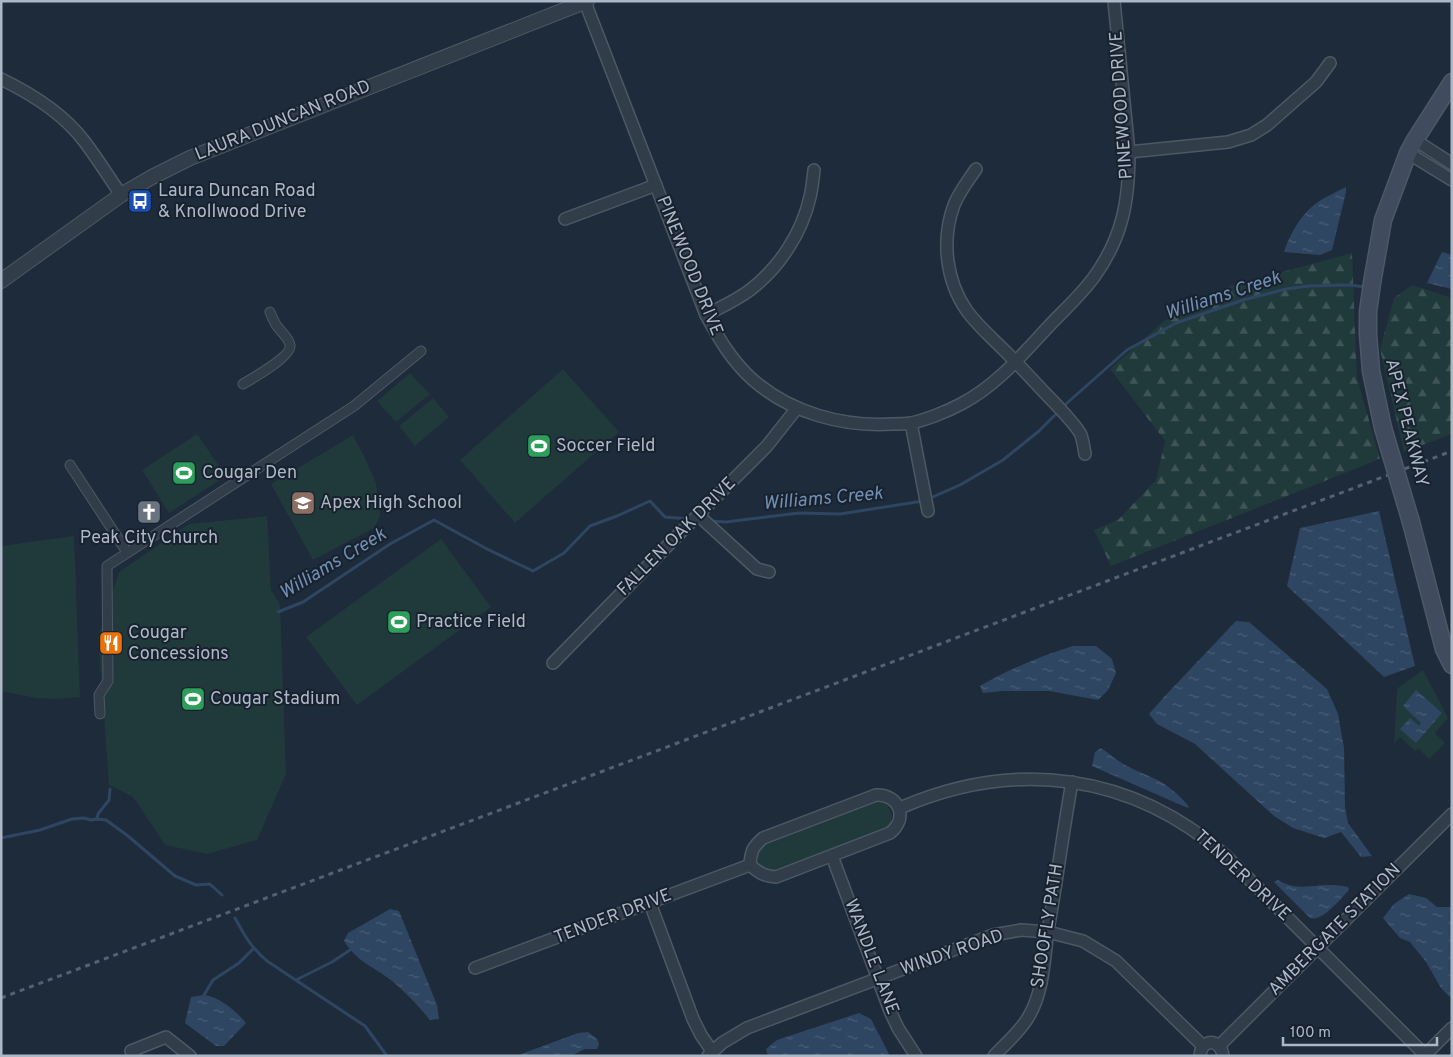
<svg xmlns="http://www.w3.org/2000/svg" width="1453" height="1057" viewBox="0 0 1453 1057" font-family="Overpass,sans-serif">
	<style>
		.green { fill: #20393b }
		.forest { fill: url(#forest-firs) }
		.water { fill: url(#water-ripples) }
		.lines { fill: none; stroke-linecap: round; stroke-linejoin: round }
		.stream { stroke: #2e4661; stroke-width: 3 }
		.pedestrian-casing { stroke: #4d5865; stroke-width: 11 }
		.minor-casing { stroke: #4d5865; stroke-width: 14 }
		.tertiary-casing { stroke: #4d5865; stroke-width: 16 }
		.secondary-casing { stroke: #4d5865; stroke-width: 19 }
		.pedestrian { stroke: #323d4a; stroke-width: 9 }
		.minor { stroke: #323d4a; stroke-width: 11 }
		.tertiary { stroke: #323d4a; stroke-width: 14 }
		.secondary { stroke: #404c5e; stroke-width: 16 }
		.rail { stroke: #546172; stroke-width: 3; stroke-dasharray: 5 5; stroke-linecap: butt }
		.secondary-bridge-casing { stroke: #4d5865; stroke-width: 19; stroke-linecap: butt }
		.secondary-bridge { stroke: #404c5e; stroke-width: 16 }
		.labels { text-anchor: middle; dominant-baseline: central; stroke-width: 4; stroke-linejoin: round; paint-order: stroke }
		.street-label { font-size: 18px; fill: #adb8c7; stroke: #18222f }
		.poi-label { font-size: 18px; fill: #adb8c7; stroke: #18222f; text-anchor: start }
		.water-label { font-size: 19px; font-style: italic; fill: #728fb2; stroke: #18222f }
	</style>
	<defs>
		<pattern id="forest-firs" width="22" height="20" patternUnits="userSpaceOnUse" patternTransform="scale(1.25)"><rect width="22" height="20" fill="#20393b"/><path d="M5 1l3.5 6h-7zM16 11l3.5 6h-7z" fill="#3e5456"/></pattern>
		<pattern id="water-ripples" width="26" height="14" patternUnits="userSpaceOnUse" patternTransform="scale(1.25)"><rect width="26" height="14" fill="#2e4661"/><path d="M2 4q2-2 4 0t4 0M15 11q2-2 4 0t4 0" fill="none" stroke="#4a5f76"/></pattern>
	</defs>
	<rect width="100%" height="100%" fill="#1e2b3a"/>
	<g class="green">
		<path d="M563,369L619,432L515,523L460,460Z"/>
		<path d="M410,373L430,394L396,422L377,401Z"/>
		<path d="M433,398L449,417L415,446L399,426Z"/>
		<path d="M197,434L226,476L169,513L142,470Z"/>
		<path d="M353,435L365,458L376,483L380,516L374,528L313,560L271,484Z"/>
		<path d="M267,516L271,590L280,605L286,774L257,840L207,854L165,845L133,797L109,785L98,637L119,572L189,524Z"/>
		<path d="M74,536L80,697L54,699L36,698L1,691V546Z"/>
		<path d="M441,539L491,607L357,705L306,637Z"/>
		<path d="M1423,670L1448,718L1435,733L1445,743L1429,759L1418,748L1415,751L1400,737L1394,744L1397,690L1399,687Z"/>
		<path d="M872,801C886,800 887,804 892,815L890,826L881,832L774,872L768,871L758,863L757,851L766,841Z"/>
	</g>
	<g class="forest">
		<path d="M1352,253L1357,378L1380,459L1111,566L1094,530L1118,520L1156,480L1165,441L1110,369L1164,321L1230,286Z"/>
		<path d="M1412,285L1452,298V434L1404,452L1380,349L1394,298Z"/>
	</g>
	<g class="water">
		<path d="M1346,187V192L1332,250L1320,255L1284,252C1290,233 1303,211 1321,200C1329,195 1338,191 1346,187Z"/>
		<path d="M1442,252L1452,255V289L1427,283Z"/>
		<path d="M1379,511L1415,666L1384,677L1287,586L1300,528Z"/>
		<path d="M1236,621L1249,622L1327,689L1338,714L1344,748L1345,807L1348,823L1372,856L1361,857L1341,832L1324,838L1293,828L1274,816L1195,744L1157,724L1149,714L1164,697Z"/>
		<path d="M1073,646H1096L1112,659L1116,673L1108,690L1098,700L1049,691H1003L983,693L980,686C1009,669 1041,656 1073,646Z"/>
		<path d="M1416,690L1442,713L1416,743L1400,729L1410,718L1419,726L1421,723L1403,706Z"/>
		<path d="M1101,748C1110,754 1117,761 1127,766C1148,777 1161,778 1179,796C1183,800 1187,803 1189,808L1183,806L1092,766L1095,752Z"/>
		<path d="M1278,880C1298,892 1312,884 1332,885C1337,885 1343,886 1348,887L1349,890C1340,899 1323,922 1310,918L1274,882Z"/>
		<path d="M1409,894L1426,898L1437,907H1452V999L1441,988L1426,962L1410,942L1400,938L1383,918L1394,904Z"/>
		<path d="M390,909L399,911L437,1005L439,1019L430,1020C420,1008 409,996 398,986C379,968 360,966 344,941L348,933Z"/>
		<path d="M204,995C220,997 236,1011 246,1023L224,1046H216L185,1023L191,997Z"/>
		<path d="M859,1013L871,1019L889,1054L888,1056H768L766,1049L777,1040Z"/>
		<path d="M588,1032L597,1039L599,1044L597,1049H585L571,1056H516L578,1033Z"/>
	</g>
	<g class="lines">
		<g class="stream">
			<path d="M928,499L960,485L1003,460L1039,431L1067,403L1127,350L1176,323L1243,300L1286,289L1308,286L1350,285L1365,287"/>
			<path d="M710,521L726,522L799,513L840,514L923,501"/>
			<path d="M278,612L303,602L390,544L434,520L487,549L533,571L564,553L590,526L617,516L650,501L665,517L689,519"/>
			<path d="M97,819L98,814L109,800L110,789"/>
			<path d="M1,838L40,830L72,819L84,818L91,820L97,819L106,820L128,836L175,876L196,885L210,884L222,895"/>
			<path d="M235,918C246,938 250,946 267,961L365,1026L387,1056"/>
			<path d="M296,980L332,962L350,950"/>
			<path d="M204,995L213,980L239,963L253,949"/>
		</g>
		<defs>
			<g id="pedestrian">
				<path d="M243,384C253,378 292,356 290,345C289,338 281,332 277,326C274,322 272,317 270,312"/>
				<path d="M70,465L127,552"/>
				<path d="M100,714L99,695L108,681L107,566L354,406L421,351"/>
			</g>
			<g id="minor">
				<path d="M585,2L706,315C719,339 732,361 752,379C790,413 843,427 892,424C899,424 905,424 911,423C926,420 948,411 961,404C996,386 1022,355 1048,327C1063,311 1081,295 1094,277C1123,237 1129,200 1129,152L1114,1"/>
				<path d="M1,79C32,94 63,113 84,141C97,158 109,177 121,195"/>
				<path d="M1415,140L1452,164"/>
				<path d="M1129,152L1228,142L1251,135L1267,125L1316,82L1330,63"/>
				<path d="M1408,153L1452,180"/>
				<path d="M976,169C968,181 959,192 954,205C941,240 946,281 967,311C978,326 992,338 1004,350C1018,364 1031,378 1044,392C1052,400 1077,426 1081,435C1083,441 1084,448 1085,454"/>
				<path d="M565,219L656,185"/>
				<path d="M706,315C721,307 737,300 750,290C779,268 802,233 810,197C812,189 813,179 814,170"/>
				<path d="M911,423L928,511"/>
				<path d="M698,515L757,569L769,572"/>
				<path d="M553,663L678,535L767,446L797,408"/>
				<path d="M876,795C899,794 909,818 890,833L776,877C764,876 759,873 750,865C751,850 753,847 763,838Z"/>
				<path d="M900,808C1015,758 1132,773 1226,856L1425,1055"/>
				<path d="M832,856L890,1011L898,1028L916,1056"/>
				<path d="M650,903L693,1019L701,1035L712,1051"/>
				<path d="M475,968L750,865"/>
				<path d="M1219,1046L1452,814"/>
				<path d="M134,1056L131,1051L166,1037L190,1056"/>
				<path d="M708,1056L722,1043L747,1028L993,935L1021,930L1048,932L1083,941L1116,961L1203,1046"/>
				<path d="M994,1056C1006,1043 1021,1031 1029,1016C1044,990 1044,959 1048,930C1057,881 1063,831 1072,782"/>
				<path d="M1200,1056C1201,1038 1221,1038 1223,1056"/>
				<path d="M1424,1056L1452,1028"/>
			</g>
			<path id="tertiary" d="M1,281L121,195L152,177L190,158L587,1"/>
			<g id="secondary">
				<path d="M1383,428L1371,371L1368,334V312L1372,283L1383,220L1408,153L1415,140L1452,82"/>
				<path d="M1411,522L1444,649L1452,665"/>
			</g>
		</defs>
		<use href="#pedestrian" class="pedestrian-casing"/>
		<use href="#minor" class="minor-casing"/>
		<use href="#tertiary" class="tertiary-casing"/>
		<use href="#secondary" class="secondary-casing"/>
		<use href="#pedestrian" class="pedestrian"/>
		<use href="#minor" class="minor"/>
		<use href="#tertiary" class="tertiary"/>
		<use href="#secondary" class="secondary"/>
		<path class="rail" d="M1,998L1452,451"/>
		<defs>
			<path id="secondary-bridge" d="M1383,428L1411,522"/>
		</defs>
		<use href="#secondary-bridge" class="secondary-bridge-casing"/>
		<use href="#secondary-bridge" class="secondary-bridge"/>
	</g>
	<defs>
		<symbol id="bus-square" viewBox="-11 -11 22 22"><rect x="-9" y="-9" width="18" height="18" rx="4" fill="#1a4fb4" stroke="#18222f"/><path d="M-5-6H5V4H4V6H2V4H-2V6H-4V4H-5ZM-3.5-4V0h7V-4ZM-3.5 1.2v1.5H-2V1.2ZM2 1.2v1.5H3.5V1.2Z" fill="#fff"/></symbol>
		<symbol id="stadium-square" viewBox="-11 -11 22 22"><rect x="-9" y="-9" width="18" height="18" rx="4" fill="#2e9e5b" stroke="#18222f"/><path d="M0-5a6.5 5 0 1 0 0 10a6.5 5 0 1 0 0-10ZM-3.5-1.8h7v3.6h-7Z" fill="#fff"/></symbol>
		<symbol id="school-square" viewBox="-11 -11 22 22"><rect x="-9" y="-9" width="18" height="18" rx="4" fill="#8d6e63" stroke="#18222f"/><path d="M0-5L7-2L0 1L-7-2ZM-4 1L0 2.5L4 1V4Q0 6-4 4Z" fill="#fff"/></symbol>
		<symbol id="church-square" viewBox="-11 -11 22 22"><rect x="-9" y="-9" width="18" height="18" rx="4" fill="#6b7280" stroke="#18222f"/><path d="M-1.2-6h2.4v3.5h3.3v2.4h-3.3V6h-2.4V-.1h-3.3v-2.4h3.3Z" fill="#fff"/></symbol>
		<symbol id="restaurant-square" viewBox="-11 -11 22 22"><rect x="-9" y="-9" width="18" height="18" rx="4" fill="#e8710a" stroke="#18222f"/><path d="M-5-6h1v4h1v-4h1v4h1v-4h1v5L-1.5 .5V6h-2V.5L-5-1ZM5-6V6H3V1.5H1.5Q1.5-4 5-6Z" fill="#fff"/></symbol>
	</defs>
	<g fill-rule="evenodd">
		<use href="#bus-square" x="126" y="187" width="28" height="28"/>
		<use href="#stadium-square" x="525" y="432" width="28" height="28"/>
		<use href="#stadium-square" x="170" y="459" width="28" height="28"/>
		<use href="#school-square" x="289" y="489" width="28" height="28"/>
		<use href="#church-square" x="135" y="498" width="28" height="28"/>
		<use href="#stadium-square" x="385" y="608" width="28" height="28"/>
		<use href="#restaurant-square" x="97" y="629" width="28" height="28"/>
		<use href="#stadium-square" x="179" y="685" width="28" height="28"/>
	</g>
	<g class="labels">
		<g class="street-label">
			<text transform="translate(1122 105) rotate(-94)">PINEWOOD DRIVE</text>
			<text transform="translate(283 121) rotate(-22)">LAURA DUNCAN ROAD</text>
			<text transform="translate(689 266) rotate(68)">PINEWOOD DRIVE</text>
			<text transform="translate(1406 423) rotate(76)">APEX PEAKWAY</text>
			<text transform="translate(677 537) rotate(-45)">FALLEN OAK DRIVE</text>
			<text transform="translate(1242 876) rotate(43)">TENDER DRIVE</text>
			<text transform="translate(613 917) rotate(-21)">TENDER DRIVE</text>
			<text transform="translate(1048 926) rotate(-81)">SHOOFLY PATH</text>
			<text transform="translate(1335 930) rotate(-45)">AMBERGATE STATION</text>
			<text transform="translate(952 953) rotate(-19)">WINDY ROAD</text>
			<text transform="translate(871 957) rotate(69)">WANDLE LANE</text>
		</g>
		<g class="poi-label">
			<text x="158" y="191">Laura Duncan Road<tspan x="158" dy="21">&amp; Knollwood Drive</tspan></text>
			<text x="556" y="446">Soccer Field</text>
			<text x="202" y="473">Cougar Den</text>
			<text x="320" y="503">Apex High School</text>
			<text x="149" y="538" text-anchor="middle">Peak City Church</text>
			<text x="416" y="622">Practice Field</text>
			<text x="128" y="633">Cougar<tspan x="128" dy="21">Concessions</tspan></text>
			<text x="210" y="699">Cougar Stadium</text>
		</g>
		<g class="water-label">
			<text transform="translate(1223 296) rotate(-18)">Williams Creek</text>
			<text transform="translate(823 499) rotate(-5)">Williams Creek</text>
			<text transform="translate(333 564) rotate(-31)">Williams Creek</text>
		</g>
	</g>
	<rect width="1453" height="1057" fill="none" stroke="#adb8c7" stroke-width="5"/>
	<path d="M1283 1037v8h154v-8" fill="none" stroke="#adb8c7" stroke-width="2.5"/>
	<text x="1290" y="1037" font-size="15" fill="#adb8c7" stroke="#18222f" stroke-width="4" paint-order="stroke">100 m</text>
</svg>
